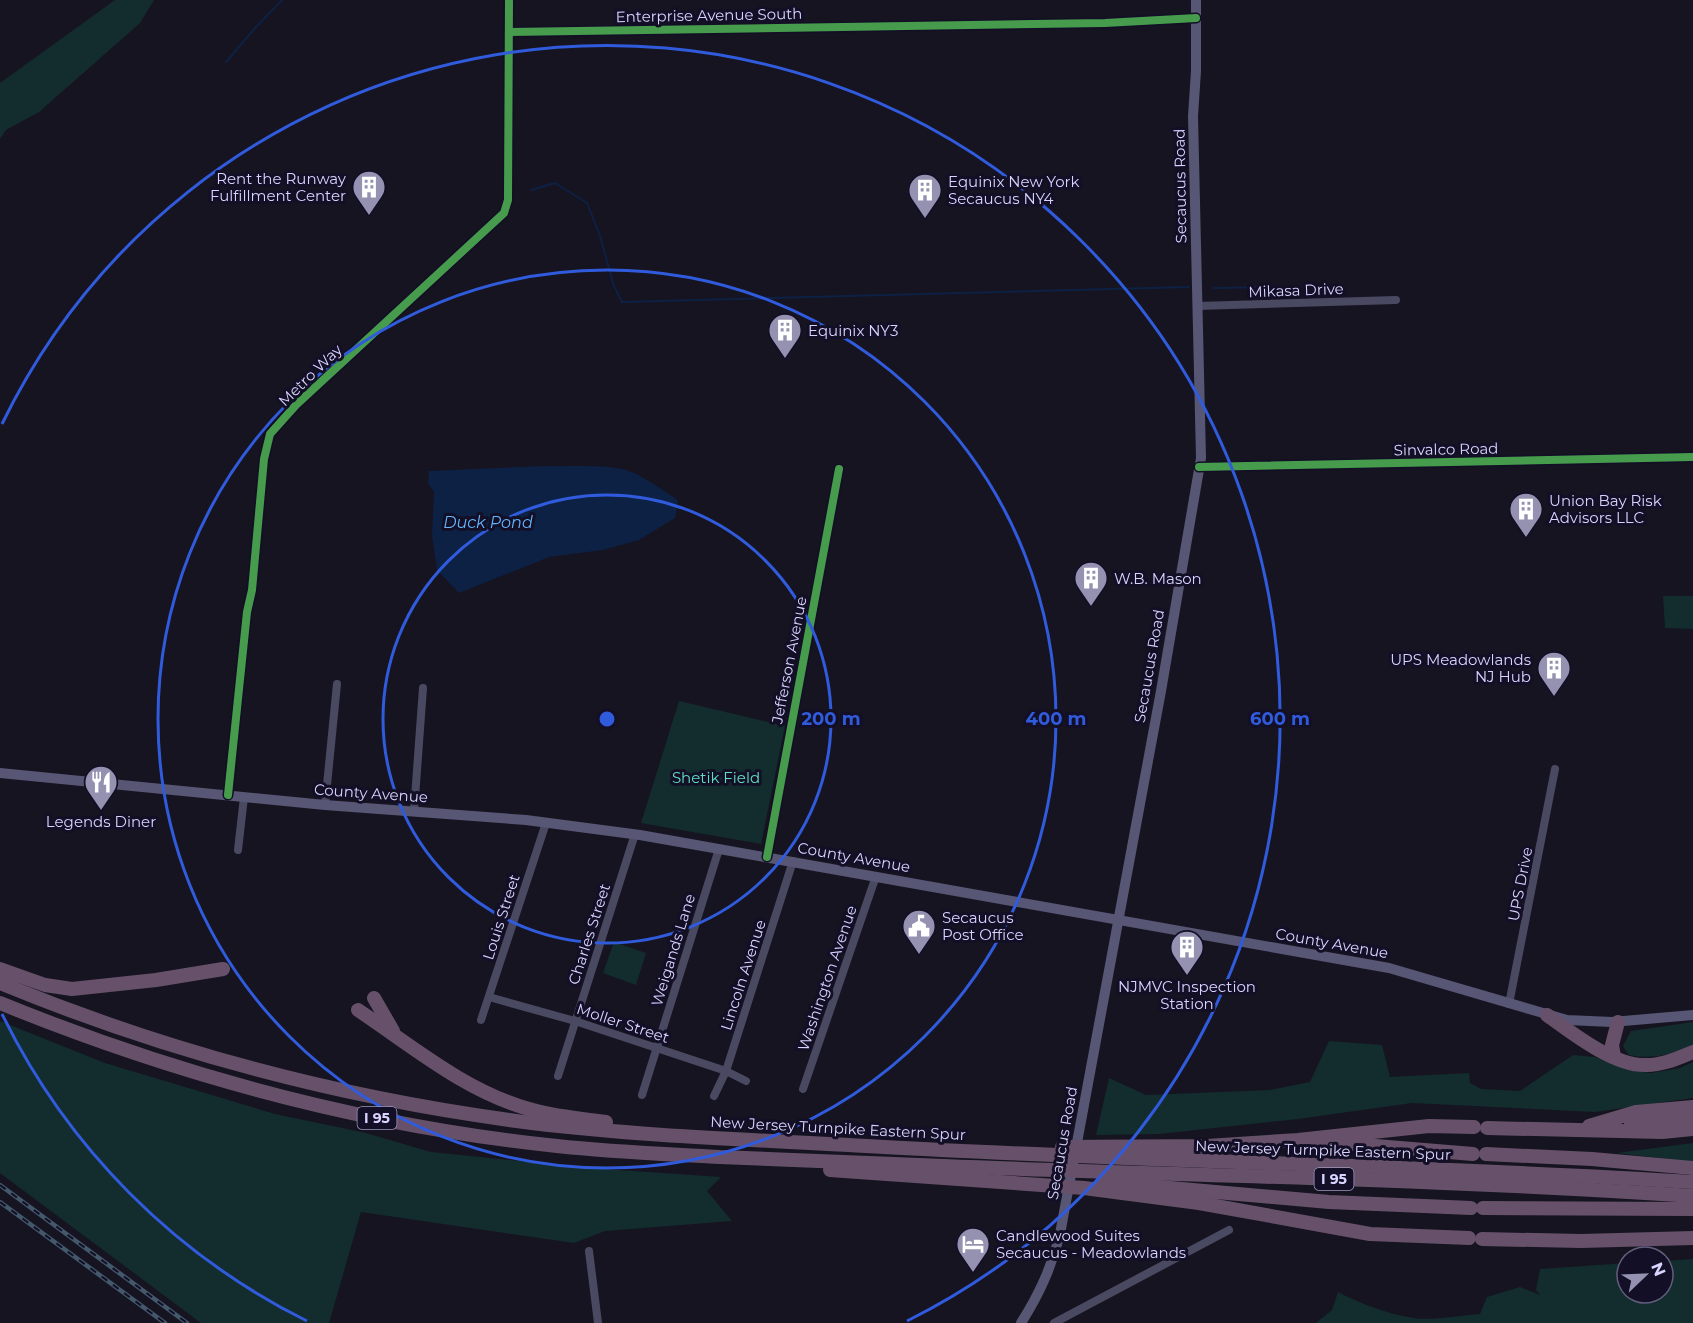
<svg xmlns="http://www.w3.org/2000/svg" width="1693" height="1323" viewBox="0 0 1693 1323" font-family="Montserrat,sans-serif">
	<style>
		.green { fill: #132c2d }
		.water { fill: #0d2144 }
		.lines { fill: none; stroke-linecap: round; stroke-linejoin: round }
		.stream { stroke: #0d2144; stroke-width: 2 }
		.minor { stroke: #4a4962; stroke-width: 8 }
		.secondary { stroke: #575674; stroke-width: 10 }
		.motorway { stroke: #67516a; stroke-width: 14 }
		.rail-casing { stroke: #43596b; stroke-width: 4.5 }
		.rail { stroke: #130f26; stroke-width: 2; stroke-dasharray: 7; stroke-linecap: butt }
		.cycleway-casing { stroke: #130f26; stroke-width: 11 }
		.cycleway { stroke: #469c4c; stroke-width: 8 }
		.ring { fill: none; stroke: #305bdc; stroke-width: 3 }
		.labels { text-anchor: middle; dominant-baseline: central; stroke-width: 6; stroke-linejoin: round; paint-order: stroke }
		.shield { fill: #130f26; stroke: #9e99be; stroke-width: 1.5 }
		.shield-label { font-size: 14px; font-weight: bold; fill: #d9d4ff }
		.street-label { font-size: 15px; fill: #d9d4ff; stroke: #130f26 }
		.poi-label { font-size: 15px; fill: #d9d4ff; stroke: #130f26; text-anchor: start }
		.park-label { font-size: 15px; fill: #5fe0c0; stroke: #130f26 }
		.water-label { font-size: 16px; font-style: italic; fill: #62b6ff; stroke: #130f26 }
		.centre { fill: #305bdc; stroke: #130f26; stroke-width: 3 }
		.ring-label { font-size: 18px; text-anchor: middle; font-weight: bold; fill: #305bdc; stroke: #130f26; stroke-width: 6; stroke-linejoin: round; paint-order: stroke }
	</style>
	<rect width="100%" height="100%" fill="#161421"/>
	<g class="green">
		<path d="M115,0H154L140,23L39,112L6,130L0,139V83Z"/>
		<path d="M1663,596H1693V629L1665,628Z"/>
		<path d="M679,701L785,726L761,844L641,823Z"/>
		<path d="M614,942L646,953L636,985L603,973Z"/>
		<path d="M0,1021L105,1063L275,1114L366,1133L431,1152L589,1168L721,1177L707,1191L732,1221L605,1231L574,1243L361,1212L329,1323H201L0,1173Z"/>
		<path d="M1693,1022V1046C1671,1054 1652,1060 1629,1055L1623,1046L1631,1031Z"/>
		<path d="M1329,1041L1382,1045L1390,1077L1469,1073L1470,1083L1481,1089L1520,1091L1573,1055L1595,1057L1628,1070L1651,1073L1680,1068L1693,1062V1098L1595,1112L1412,1103L1298,1119L1159,1134L1096,1135L1109,1078L1146,1095L1270,1090L1310,1082Z"/>
		<path d="M1693,1143V1162L1617,1153Z"/>
		<path d="M1693,1259V1323H1316L1332,1310L1338,1292C1361,1304 1388,1314 1414,1318C1431,1321 1462,1315 1480,1314L1487,1297L1520,1287L1540,1295L1536,1290L1540,1269L1627,1263V1293H1663V1261Z"/>
	</g>
	<path class="water" d="M545,466C569,467 613,463 634,473C649,480 664,491 678,500L675,518L639,540L603,550L549,557L459,593L437,570L432,535L434,492L428,483L429,471Z"/>
	<g class="lines">
		<g class="stream">
			<path d="M226,62L256,27L282,0"/>
			<path d="M531,190L555,183L587,203L600,236L614,286L622,302L1189,287"/>
			<path d="M1214,288L1277,287"/>
		</g>
		<g class="minor">
			<path d="M509,32L1105,23L1196,18"/>
			<path d="M1197,306L1396,300"/>
			<path d="M1199,467L1693,457"/>
			<path d="M228,795L247,612L252,590L264,459L270,434L296,405L504,213L508,200L509,0"/>
			<path d="M325,805L337,684"/>
			<path d="M414,811L423,688"/>
			<path d="M238,850L244,797"/>
			<path d="M767,857L839,469"/>
			<path d="M489,997L575,1021L726,1071L746,1081"/>
			<path d="M1509,1004L1555,769"/>
			<path d="M481,1020L546,823"/>
			<path d="M558,1076L635,834"/>
			<path d="M803,1089L876,876"/>
			<path d="M642,1095L719,849"/>
			<path d="M714,1096L726,1071L793,861"/>
			<path d="M589,1251L598,1323"/>
			<path d="M1054,1323L1229,1230"/>
		</g>
		<g class="secondary">
			<path d="M0,773L325,805L526,820L640,835L1389,968L1567,1020L1612,1022L1693,1015"/>
			<path d="M1021,1323C1040,1293 1051,1268 1060,1234L1161,691L1201,458L1193,116L1196,71V0"/>
		</g>
		<g class="motorway">
			<path d="M0,969L45,985L72,989L156,980L223,969"/>
			<path d="M0,983C170,1053 349,1100 532,1123C648,1137 767,1140 884,1147C1153,1162 1424,1165 1693,1182"/>
			<path d="M374,998L393,1031"/>
			<path d="M0,1003C179,1076 365,1126 557,1146C611,1152 666,1154 720,1157C795,1160 870,1163 944,1166C1194,1176 1444,1179 1693,1196"/>
			<path d="M358,1010C412,1046 465,1091 529,1109C553,1117 581,1118 606,1122"/>
			<path d="M1547,1015C1572,1033 1615,1067 1647,1065C1663,1065 1678,1058 1693,1052"/>
			<path d="M1614,1057L1612,1045L1618,1022"/>
			<path d="M1631,1124L1693,1118"/>
			<path d="M1589,1126L1636,1112L1693,1107"/>
			<path d="M1487,1128L1662,1132L1693,1129"/>
			<path d="M1327,1142L1473,1154"/>
			<path d="M1062,1147L1207,1146L1298,1140L1429,1126L1474,1127"/>
			<path d="M1486,1154L1592,1159L1693,1168"/>
			<path d="M830,1170L1084,1188L1199,1203L1370,1234L1469,1238"/>
			<path d="M1103,1182L1329,1202L1471,1208"/>
			<path d="M1483,1208L1693,1209"/>
			<path d="M1482,1239L1581,1241L1693,1238"/>
		</g>
		<defs>
			<g id="rail">
				<path d="M0,1185L187,1323"/>
				<path d="M0,1202L165,1323"/>
			</g>
		</defs>
		<use href="#rail" class="rail-casing"/>
		<use href="#rail" class="rail"/>
		<defs>
			<g id="cycleway">
				<path d="M509,32L1105,23L1196,18"/>
				<path d="M1199,467L1693,457"/>
				<path d="M228,795L247,612L252,590L264,459L270,434L296,405L504,213L508,200L509,0"/>
				<path d="M767,857L839,469"/>
			</g>
		</defs>
		<use href="#cycleway" class="cycleway-casing"/>
		<use href="#cycleway" class="cycleway"/>
	</g>
	<g class="ring">
		<circle cx="607" cy="719" r="224"/>
		<circle cx="607" cy="719" r="449"/>
		<path d="M307 1321A673 673 0 0 1 2 1014M2 424A673 673 0 1 1 907 1321"/>
	</g>
	<defs>
		<symbol id="building-pin" viewBox="-11 -11 22 30"><path d="M0 17L-7.5 6A9.5 9.5 0 1 1 7.5 6Z" fill="#9591b1" stroke="#130f26"/><path d="M-4-6H4V6H1V3H-1V6H-4ZM-2.5-4.3h1.7v1.8h-1.7ZM.8-4.3h1.7v1.8H.8ZM-2.5-1h1.7V.8h-1.7ZM.8-1h1.7V.8H.8Z" fill="#fff"/></symbol>
		<symbol id="restaurant-pin" viewBox="-11 -11 22 30"><path d="M0 17L-7.5 6A9.5 9.5 0 1 1 7.5 6Z" fill="#9591b1" stroke="#130f26"/><path d="M-5-6h1v4h1v-4h1v4h1v-4h1v5L-1.5 .5V6h-2V.5L-5-1ZM5-6V6H3V1.5H1.5Q1.5-4 5-6Z" fill="#fff"/></symbol>
		<symbol id="civic-pin" viewBox="-11 -11 22 30"><path d="M0 17L-7.5 6A9.5 9.5 0 1 1 7.5 6Z" fill="#9591b1" stroke="#130f26"/><path d="M-.6-6.5H3V-4.5H.6V-3L4-1V1h2V6H-6V1h2V-1L-.6-3ZM-1.2 2.5V6h2.4V2.5Z" fill="#fff"/></symbol>
		<symbol id="hotel-pin" viewBox="-11 -11 22 30"><path d="M0 17L-7.5 6A9.5 9.5 0 1 1 7.5 6Z" fill="#9591b1" stroke="#130f26"/><path d="M-6-4.5h1.5V1H6V5H4.5V3h-9V5H-6ZM-4 0a1.8 1.8 0 1 1 3.6 0ZM.5 0V-2.5h3Q6-2.5 6 0Z" fill="#fff"/></symbol>
	</defs>
	<g fill-rule="evenodd">
		<use href="#building-pin" x="350" y="168" width="38" height="52"/>
		<use href="#building-pin" x="906" y="171" width="38" height="52"/>
		<use href="#building-pin" x="766" y="311" width="38" height="52"/>
		<use href="#building-pin" x="1507" y="490" width="38" height="52"/>
		<use href="#building-pin" x="1072" y="559" width="38" height="52"/>
		<use href="#building-pin" x="1535" y="649" width="38" height="52"/>
		<use href="#restaurant-pin" x="82" y="763" width="38" height="52"/>
		<use href="#civic-pin" x="900" y="907" width="38" height="52"/>
		<use href="#building-pin" x="1168" y="928" width="38" height="52"/>
		<use href="#hotel-pin" x="954" y="1225" width="38" height="52"/>
	</g>
	<g class="labels">
		<g class="shield">
			<rect x="357.5" y="1107" width="39" height="22" rx="4.5"/>
			<rect x="1314.5" y="1168" width="39" height="22" rx="4.5"/>
		</g>
		<g class="shield-label">
			<text x="377" y="1118">I 95</text>
			<text x="1334" y="1179">I 95</text>
		</g>
		<g class="street-label">
			<text transform="translate(709 15) rotate(-1)">Enterprise Avenue South</text>
			<text transform="translate(1180 186) rotate(-91)">Secaucus Road</text>
			<text transform="translate(1296 290) rotate(-2)">Mikasa Drive</text>
			<text transform="translate(310 375) rotate(-44)">Metro Way</text>
			<text transform="translate(1446 449) rotate(-1)">Sinvalco Road</text>
			<text transform="translate(789 660) rotate(-79)">Jefferson Avenue</text>
			<text transform="translate(1149 666) rotate(-80)">Secaucus Road</text>
			<text transform="translate(371 793) rotate(4)">County Avenue</text>
			<text transform="translate(854 857) rotate(10)">County Avenue</text>
			<text transform="translate(1520 884) rotate(-79)">UPS Drive</text>
			<text transform="translate(501 917) rotate(-72)">Louis Street</text>
			<text transform="translate(589 934) rotate(-72)">Charles Street</text>
			<text transform="translate(1332 943) rotate(10)">County Avenue</text>
			<text transform="translate(673 950) rotate(-73)">Weigands Lane</text>
			<text transform="translate(743 975) rotate(-72)">Lincoln Avenue</text>
			<text transform="translate(827 978) rotate(-71)">Washington Avenue</text>
			<text transform="translate(623 1023) rotate(18)">Moller Street</text>
			<text transform="translate(838 1128) rotate(3)">New Jersey Turnpike Eastern Spur</text>
			<text transform="translate(1062 1143) rotate(-80)">Secaucus Road</text>
			<text transform="translate(1323 1150) rotate(2)">New Jersey Turnpike Eastern Spur</text>
		</g>
		<g class="poi-label">
			<text x="346" y="178" text-anchor="end">Rent the Runway<tspan x="346" dy="17">Fulfillment Center</tspan></text>
			<text x="948" y="181">Equinix New York<tspan x="948" dy="17">Secaucus NY4</tspan></text>
			<text x="808" y="330">Equinix NY3</text>
			<text x="1549" y="500">Union Bay Risk<tspan x="1549" dy="17">Advisors LLC</tspan></text>
			<text x="1114" y="578">W.B. Mason</text>
			<text x="1531" y="659" text-anchor="end">UPS Meadowlands<tspan x="1531" dy="17">NJ Hub</tspan></text>
			<text x="101" y="821" text-anchor="middle">Legends Diner</text>
			<text x="942" y="917">Secaucus<tspan x="942" dy="17">Post Office</tspan></text>
			<text x="1187" y="986" text-anchor="middle">NJMVC Inspection<tspan x="1187" dy="17">Station</tspan></text>
			<text x="996" y="1235">Candlewood Suites<tspan x="996" dy="17">Secaucus - Meadowlands</tspan></text>
		</g>
		<g class="park-label">
			<text x="716" y="777">Shetik Field</text>
		</g>
		<g class="water-label">
			<text x="488" y="522">Duck Pond</text>
		</g>
	</g>
	<circle cx="607" cy="719" r="9" class="centre"/>
	<g class="ring-label">
		<text x="831" y="725">200 m</text>
		<text x="1056" y="725">400 m</text>
		<text x="1280" y="725">600 m</text>
	</g>
	<g transform="translate(1645 1275) rotate(67)"><circle r="28" fill="#130f26" stroke="#625e7d" stroke-width="1.5"/>
	<path d="M0-4.5L10 22L0 15L-10 22Z" fill="#9591b1"/>
	<text y="-9" font-size="16" font-weight="bold" text-anchor="middle" fill="#d9d4ff">N</text>
	</g>
</svg>
